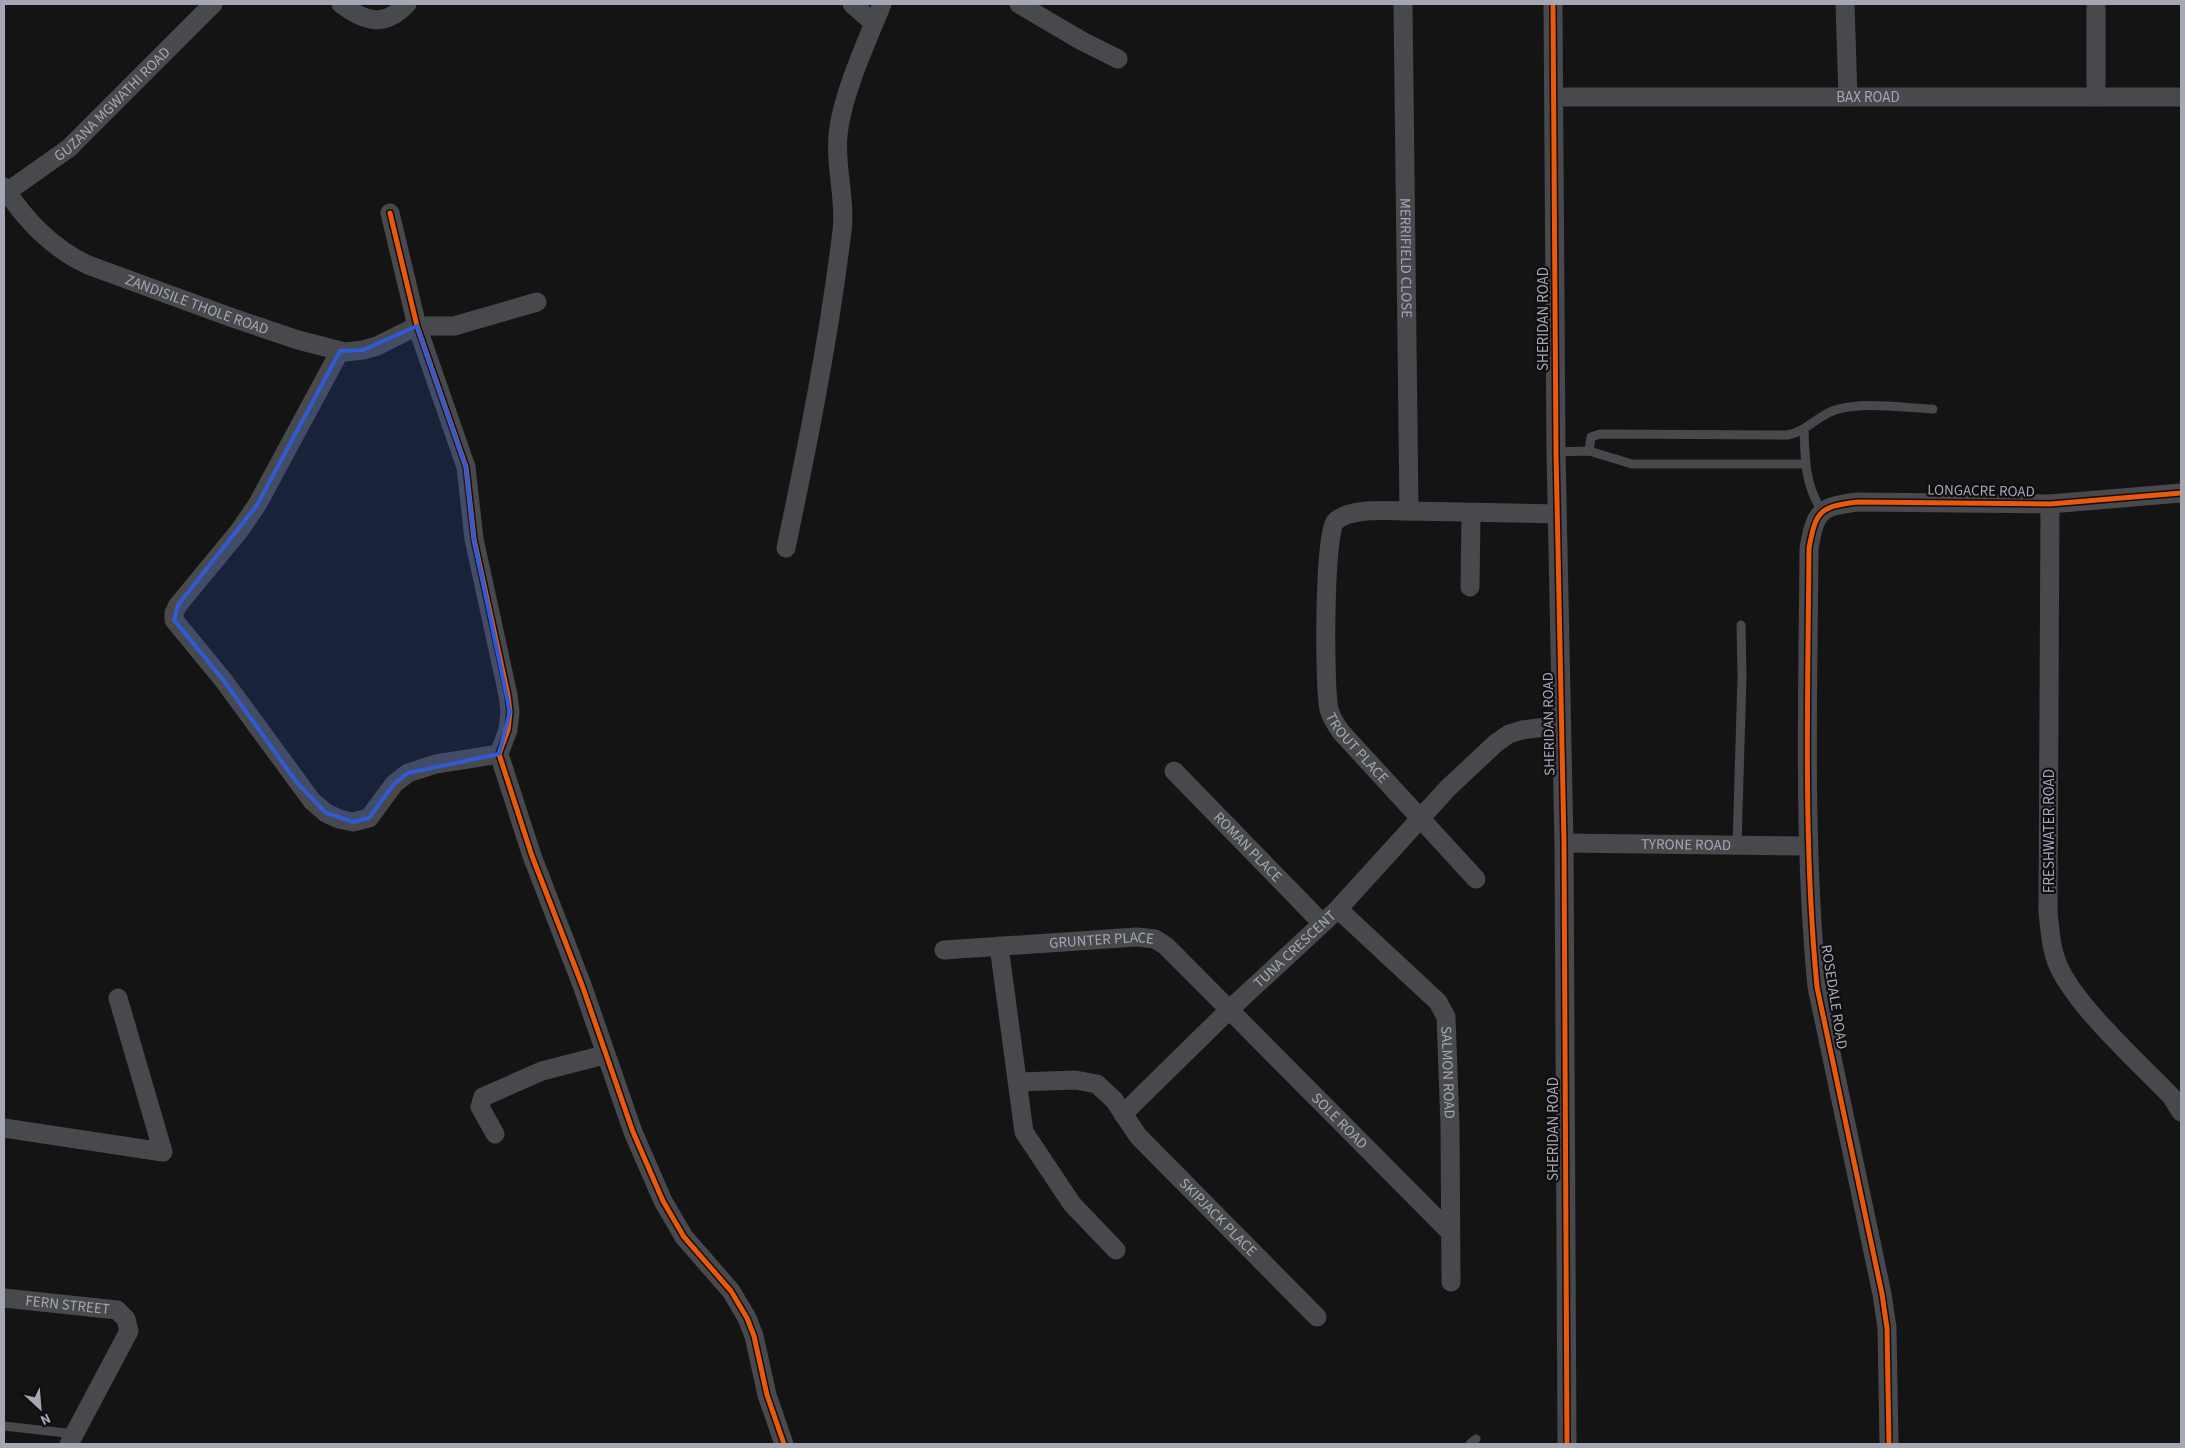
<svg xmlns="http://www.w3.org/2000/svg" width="2185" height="1448" viewBox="0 0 2185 1448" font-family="'Source Sans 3',sans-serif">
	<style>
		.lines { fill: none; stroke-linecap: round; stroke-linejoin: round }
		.lane { stroke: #48494d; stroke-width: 9 }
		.street { stroke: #48494d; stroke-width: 19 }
		.cycleway-casing { stroke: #0f0e10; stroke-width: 8 }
		.cycleway { stroke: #e8590c; stroke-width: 5 }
		.marked { fill: #315bd3; fill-opacity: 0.2; stroke: #315bd3; stroke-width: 4; stroke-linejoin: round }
		.labels { text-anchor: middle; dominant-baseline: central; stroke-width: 4.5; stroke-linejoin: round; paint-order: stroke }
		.street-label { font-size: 15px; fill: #a5a7b5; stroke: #0f0e10 }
	</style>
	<rect width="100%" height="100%" fill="#141414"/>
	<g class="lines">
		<g class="lane">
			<path d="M1804,429C1805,460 1805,485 1822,511"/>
			<path d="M1589,451L1591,437L1600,434L1787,435C1806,432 1817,416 1835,410C1865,401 1902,408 1933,409"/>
			<path d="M1556,452L1589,451L1632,464H1805"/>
			<path d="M1737,845L1742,677L1741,625"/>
			<path d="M4,1426L75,1434"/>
			<path d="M1470,1444L1476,1439"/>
		</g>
		<g class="street">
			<path d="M341,4C365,22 384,28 407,4"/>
			<path d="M852,4L874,23"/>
			<path d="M1019,4L1082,41L1118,59"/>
			<path id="s1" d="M1403,4L1409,511C1389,511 1348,507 1335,522C1324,535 1324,687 1329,709C1331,718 1336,725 1341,732L1476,879"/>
			<path d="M1553,4L1556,452L1564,843L1567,1444"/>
			<path d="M1845,4L1848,97"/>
			<path d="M2096,4V97"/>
			<path id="s2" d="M1554,97H2181"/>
			<path id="s3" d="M4,187C25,220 52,248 88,265L233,318L298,340L345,352L363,350L377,346L417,326H454L537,302"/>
			<path id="s4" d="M4,194L69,148L213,4"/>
			<path d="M390,213L417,326L466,467L474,539L508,695L510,712L508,730L499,754L532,856L582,985L633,1132L663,1201L684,1237L731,1291L747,1318L754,1336L767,1395L784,1444"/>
			<path d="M340,351L257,505L239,531L178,605L174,613V620L224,681L312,801L326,813L339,819L353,822L369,818L394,784L408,773L436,764L499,754"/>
			<path d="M2050,504L2048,912C2050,930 2051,949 2058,965C2074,1004 2140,1064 2171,1096L2181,1112"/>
			<path d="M1409,511L1557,514"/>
			<path d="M786,548C808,443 829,338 842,231C846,200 835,168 838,136C841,97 867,41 882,4"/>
			<path d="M1470,587L1471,514"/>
			<path id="s5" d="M1174,771L1322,923"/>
			<path id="s6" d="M1564,843L1808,846"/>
			<path id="s7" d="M1338,909L1438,1002L1446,1017L1450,1125L1451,1282"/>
			<path d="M999,946L1024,1132L1072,1204L1116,1250"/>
			<path id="s8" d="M944,950L1137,937L1155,939L1166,946L1450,1232"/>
			<path id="s9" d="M1019,1082L1075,1080L1097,1084L1114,1100L1138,1136L1317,1317"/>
			<path id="s10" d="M1123,1114L1230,1009L1338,909L1448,788L1496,743L1509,734L1522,730L1561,725"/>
			<path d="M4,1128L163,1152L118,998"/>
			<path d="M495,1134L480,1107L483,1097L542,1071L604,1055"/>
			<path id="s11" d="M4,1298L117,1310L126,1319L129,1331L69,1444"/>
			<path d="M1889,1444L1887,1328L1882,1294L1817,987C1803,841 1808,694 1809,548C1816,510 1820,507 1857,502L2050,504L2181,493"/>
		</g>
		<defs>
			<g id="cycleway">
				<path d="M1553,4L1556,452L1564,843L1567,1444"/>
				<path d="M390,213L417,326L466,467L474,539L508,695L510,712L508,730L499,754L532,856L582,985L633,1132L663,1201L684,1237L731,1291L747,1318L754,1336L767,1395L784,1444"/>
				<path d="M1889,1444L1887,1328L1882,1294L1817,987C1803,841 1808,694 1809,548C1816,510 1820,507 1857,502L2050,504L2181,493"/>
			</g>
		</defs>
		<use href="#cycleway" class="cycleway-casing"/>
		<use href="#cycleway" class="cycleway"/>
	</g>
	<path class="marked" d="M417,326L466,467L474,539L510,712L499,754L408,773L394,784L369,818L353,822L326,813L297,783L224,681L174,620L178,605L257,505L340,351L363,350Z"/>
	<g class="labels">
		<g class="street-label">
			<text stroke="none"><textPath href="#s2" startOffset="314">BAX ROAD</textPath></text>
			<text stroke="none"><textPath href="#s4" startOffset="141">GUZANA MGWATHI ROAD</textPath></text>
			<text stroke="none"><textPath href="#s1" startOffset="254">MERRIFIELD CLOSE</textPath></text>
			<text stroke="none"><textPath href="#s3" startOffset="232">ZANDISILE THOLE ROAD</textPath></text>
			<text transform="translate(1543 319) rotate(-90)">SHERIDAN ROAD</text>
			<text transform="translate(1981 491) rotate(1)">LONGACRE ROAD</text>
			<text transform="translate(1549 724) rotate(-91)">SHERIDAN ROAD</text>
			<text stroke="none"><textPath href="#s1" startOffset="820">TROUT PLACE</textPath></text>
			<text transform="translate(2049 831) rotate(-90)">FRESHWATER ROAD</text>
			<text stroke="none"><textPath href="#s6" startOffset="122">TYRONE ROAD</textPath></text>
			<text stroke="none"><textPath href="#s5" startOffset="106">ROMAN PLACE</textPath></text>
			<text stroke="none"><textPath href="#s8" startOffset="158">GRUNTER PLACE</textPath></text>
			<text stroke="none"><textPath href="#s10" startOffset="238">TUNA CRESCENT</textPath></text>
			<text transform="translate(1834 997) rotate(81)">ROSEDALE ROAD</text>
			<text stroke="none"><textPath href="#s7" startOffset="209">SALMON ROAD</textPath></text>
			<text stroke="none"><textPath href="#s8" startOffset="471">SOLE ROAD</textPath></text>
			<text transform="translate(1553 1129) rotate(-90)">SHERIDAN ROAD</text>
			<text stroke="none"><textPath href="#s9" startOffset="259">SKIPJACK PLACE</textPath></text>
			<text stroke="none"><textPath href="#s11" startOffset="64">FERN STREET</textPath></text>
		</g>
	</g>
	<rect width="2185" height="1448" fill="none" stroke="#a5a7b5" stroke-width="10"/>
	<g transform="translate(40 1408) rotate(154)" stroke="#0f0e10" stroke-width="4" paint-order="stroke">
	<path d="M0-4L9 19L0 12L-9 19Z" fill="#a5a7b5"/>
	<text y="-8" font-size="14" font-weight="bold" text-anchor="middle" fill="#a5a7b5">N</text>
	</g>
</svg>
